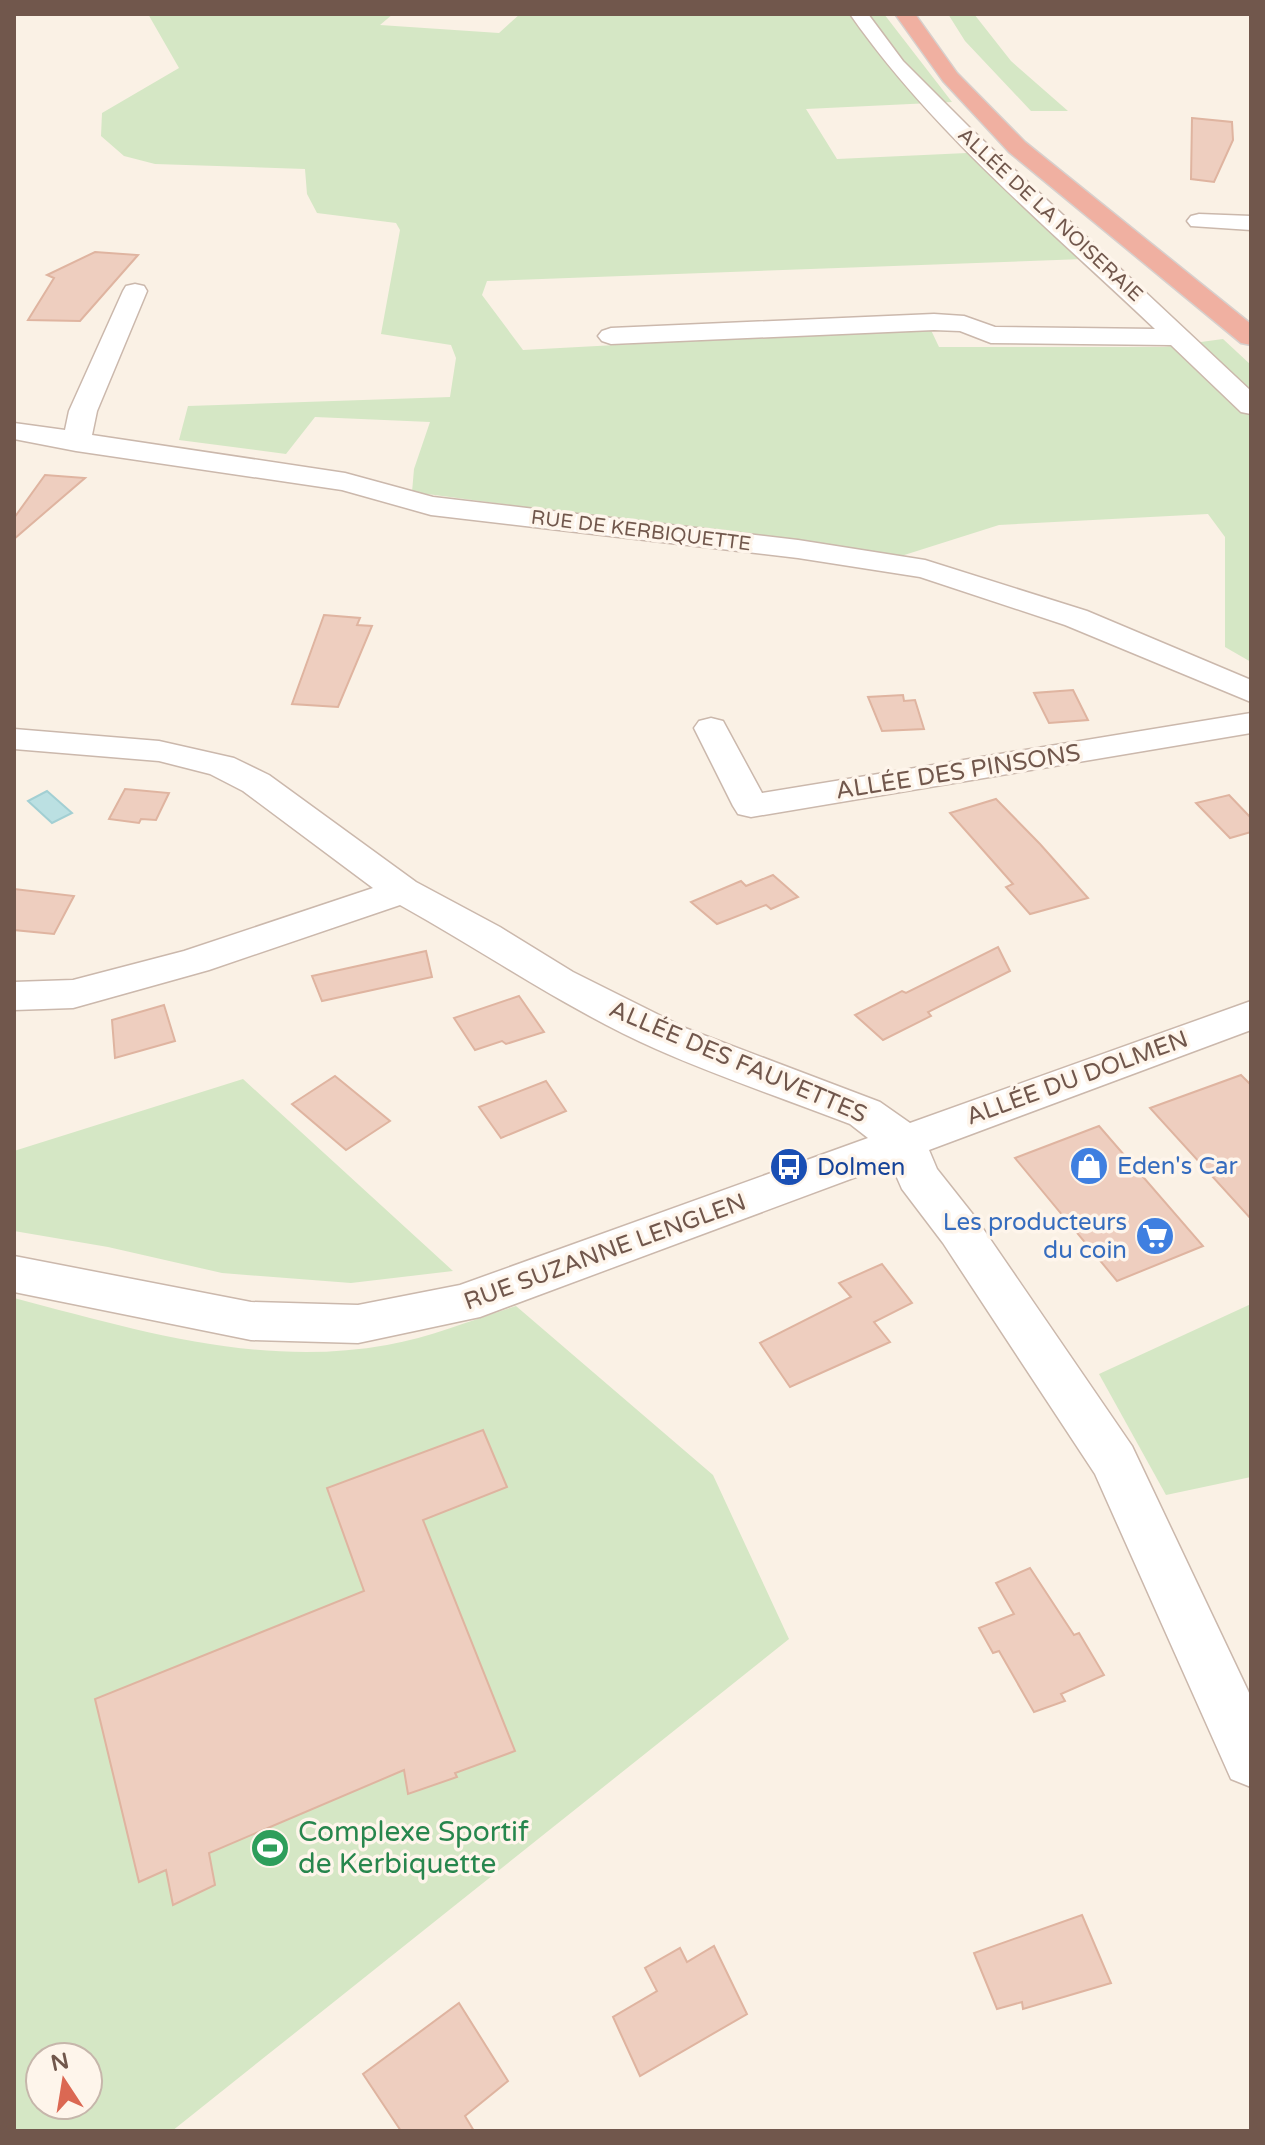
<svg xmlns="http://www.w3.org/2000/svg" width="1265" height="2145" viewBox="0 0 1265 2145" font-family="'Varela Round',sans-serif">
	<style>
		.green { fill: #d5e7c5; fill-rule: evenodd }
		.water { fill: #bbe0e2; stroke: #a2cfd3; stroke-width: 2 }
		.building { fill: #eecebf; stroke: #dfb4a0; stroke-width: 2 }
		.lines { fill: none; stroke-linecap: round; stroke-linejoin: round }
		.minor-casing { stroke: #cbb8ac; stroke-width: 3 }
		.highway-casing { stroke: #d7d0cd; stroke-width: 3 }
		.minor { fill: #fff; fill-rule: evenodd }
		.highway { fill: #f0b0a1; fill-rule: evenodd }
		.labels { text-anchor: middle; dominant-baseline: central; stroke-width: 7; stroke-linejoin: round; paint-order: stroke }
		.far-street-label { font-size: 20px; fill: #71574c; stroke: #fef5eb }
		.street-label { font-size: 24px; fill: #71574c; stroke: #fef5eb }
		.shop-label { font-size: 24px; fill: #366cbe; stroke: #fef5eb; text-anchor: start }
		.transit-label { font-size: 24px; fill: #164399; stroke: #fef5eb; text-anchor: start }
		.near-leisure-label { font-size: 28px; fill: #27864d; stroke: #fef5eb; text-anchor: start }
	</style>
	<rect width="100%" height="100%" fill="#faf1e5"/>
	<g class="green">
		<path d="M148,14H393L380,25L499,33L520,14H884L952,102L806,109L837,159L967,153L1084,259L487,281L482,295L523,350L930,328L939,347H1164L1223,339L1251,365V662L1225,647V537L1208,514L999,525L898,557L412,492L414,469L430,422L315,417L286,454L179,440L188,406L450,397L456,358L451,345L381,334L400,230L396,223L317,213L307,194L305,169L155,164L124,156L101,136L102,113L179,68Z"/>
		<path d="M948,14H974L1011,61L1068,111H1031L965,41Z"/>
		<path d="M243,1079L453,1271L351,1283L222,1273L108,1247L14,1231V1151Z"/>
		<path d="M14,1298C136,1330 260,1368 387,1345C431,1337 474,1319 516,1306L713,1475L789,1639L172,2131H14ZM40,2057H88V2105H40Z"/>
		<path d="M1251,1304V1477L1166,1495L1099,1374Z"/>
	</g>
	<path class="water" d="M47,791L72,813L52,823L28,801Z"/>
	<g class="building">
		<path d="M1192,118L1232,122L1233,140L1214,182L1191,179Z"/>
		<path d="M95,252L138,255L80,321L28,320L54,278L47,275Z"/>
		<path d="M45,475L85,478L14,539V518Z"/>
		<path d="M324,615L360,618L357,625L372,626L338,707L292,704Z"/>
		<path d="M1073,690L1088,720L1049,723L1034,693Z"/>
		<path d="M903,695L904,701L915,700L924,729L882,731L868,697Z"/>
		<path d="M125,789L169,793L156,820L141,819L139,823L109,819Z"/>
		<path d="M1229,795L1251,818V832L1230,838L1196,803Z"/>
		<path d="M996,799L1040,844L1088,898L1030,914L1006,887L1013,884L950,813Z"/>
		<path d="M773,875L798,897L771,909L766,905L717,924L691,902L741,881L746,886Z"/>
		<path d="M14,889L74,896L54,934L14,930Z"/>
		<path d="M998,947L1010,971L928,1012L931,1016L883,1040L855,1015L902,991L906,993Z"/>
		<path d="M426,951L432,977L322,1001L312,976Z"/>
		<path d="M519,996L544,1032L506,1044L502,1041L475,1050L454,1018Z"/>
		<path d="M164,1005L175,1041L115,1058L112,1020Z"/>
		<path d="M1241,1075L1251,1085V1219L1150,1108Z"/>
		<path d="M335,1076L390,1121L346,1150L292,1104Z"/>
		<path d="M546,1081L566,1111L501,1138L479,1107Z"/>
		<path d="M1099,1126L1203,1246L1117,1281L1015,1158Z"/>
		<path d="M882,1264L912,1303L874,1322L890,1342L790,1387L760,1343L851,1297L839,1283Z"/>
		<path d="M483,1430L507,1487L423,1520L515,1751L455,1773L457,1777L408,1794L404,1770L209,1853L215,1885L173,1905L166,1870L139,1882L95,1699L364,1591L327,1488Z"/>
		<path d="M1030,1568L1074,1635L1079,1633L1104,1675L1061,1694L1065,1701L1034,1712L999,1651L993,1653L979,1628L1014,1614L996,1583Z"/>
		<path d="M1082,1915L1111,1983L1023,2009L1022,2002L997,2009L974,1953Z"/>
		<path d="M714,1946L747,2014L640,2076L613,2017L657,1991L645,1968L680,1948L687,1962Z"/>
		<path d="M459,2003L508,2081L465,2116L474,2131H401L363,2074Z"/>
	</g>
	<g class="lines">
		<defs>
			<g id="minor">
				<path d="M850,14H868L903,61L971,129L1251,391V414L1241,412L1171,345L991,343L960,331L934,330L611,344L602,341L598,336L602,331L611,328L934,314L964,316L995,327L1155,329C1051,230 932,132 850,14Z"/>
				<path d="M1199,214L1251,216V230L1191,226L1187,221L1191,216Z"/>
				<path d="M135,284L144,286L147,291L97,411L92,435L345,473L433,497L798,540L925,560L1087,611L1251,680V702L1065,625L920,577L798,558L431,515L342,490L76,451L14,439V423L65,430L69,411L123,291L126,286Z"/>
				<path d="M1251,713V733L751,817L738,814L733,806L694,728L699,721L711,718L723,721L762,793Z"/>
				<path d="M14,729L159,741L234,758L269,775L416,882L500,927L573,972L685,1028L880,1102L910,1123L1251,1001V1030L929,1150L937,1169L975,1217L1132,1446L1251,1697V1787L1231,1779L1095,1474L943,1243L902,1189L891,1164L480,1317L358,1343L251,1340L14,1292V1256L251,1302L358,1305L460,1285L868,1138L850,1124C785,1099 719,1077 656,1049C566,1009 485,952 400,905L209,970L73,1008L14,1010V982L73,980L184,951L373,888L243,791L210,774L159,761L14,749Z"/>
			</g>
			<path id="highway" d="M895,14H915L957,73L1025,142L1251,324V345L1241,343L1009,152L943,81Z"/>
		</defs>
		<use href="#minor" class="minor-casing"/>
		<use href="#highway" class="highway-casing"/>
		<use href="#minor" class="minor"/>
		<use href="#highway" class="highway"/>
	</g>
	<defs>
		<symbol id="shop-disc" viewBox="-11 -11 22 22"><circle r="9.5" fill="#3f7fe0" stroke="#fef5eb"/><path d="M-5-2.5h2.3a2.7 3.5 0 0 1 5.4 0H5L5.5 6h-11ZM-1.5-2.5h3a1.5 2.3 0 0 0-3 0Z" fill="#fff"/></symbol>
		<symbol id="bus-disc" viewBox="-11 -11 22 22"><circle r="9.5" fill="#1a4fb4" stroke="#fef5eb"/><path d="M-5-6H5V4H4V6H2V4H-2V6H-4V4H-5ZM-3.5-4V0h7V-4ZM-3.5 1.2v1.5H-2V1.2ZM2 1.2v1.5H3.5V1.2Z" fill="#fff"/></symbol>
		<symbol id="supermarket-disc" viewBox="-11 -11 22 22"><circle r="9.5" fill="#3f7fe0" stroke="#fef5eb"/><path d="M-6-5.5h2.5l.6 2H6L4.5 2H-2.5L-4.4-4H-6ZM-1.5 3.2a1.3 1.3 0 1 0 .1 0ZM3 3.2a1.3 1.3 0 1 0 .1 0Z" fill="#fff"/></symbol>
		<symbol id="stadium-disc" viewBox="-11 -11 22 22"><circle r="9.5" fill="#2e9e5b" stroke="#fef5eb"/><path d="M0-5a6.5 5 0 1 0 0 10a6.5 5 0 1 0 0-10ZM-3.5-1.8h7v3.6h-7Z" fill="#fff"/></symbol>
	</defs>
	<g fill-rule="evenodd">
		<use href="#shop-disc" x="1067" y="1144" width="44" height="44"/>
		<use href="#bus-disc" x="767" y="1145" width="44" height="44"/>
		<use href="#supermarket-disc" x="1133" y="1214" width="44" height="44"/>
		<use href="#stadium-disc" x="248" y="1826" width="44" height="44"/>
	</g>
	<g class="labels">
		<g class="far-street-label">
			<text transform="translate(1050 215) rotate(43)">ALLÉE DE LA NOISERAIE</text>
			<text transform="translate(641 531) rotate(7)">RUE DE KERBIQUETTE</text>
		</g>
		<g class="street-label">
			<text transform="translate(958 772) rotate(-9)">ALLÉE DES PINSONS</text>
			<text transform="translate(738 1062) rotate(23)">ALLÉE DES FAUVETTES</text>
			<text transform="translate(1077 1078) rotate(-20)">ALLÉE DU DOLMEN</text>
			<text transform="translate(605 1252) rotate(-20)">RUE SUZANNE LENGLEN</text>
		</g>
		<g class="shop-label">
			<text x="1117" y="1166">Eden's Car</text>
			<text x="1127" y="1222" text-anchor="end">Les producteurs<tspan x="1127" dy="28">du coin</tspan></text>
		</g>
		<g class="transit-label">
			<text x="817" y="1167">Dolmen</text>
		</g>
		<g class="near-leisure-label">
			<text x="298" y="1832">Complexe Sportif<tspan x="298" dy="32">de Kerbiquette</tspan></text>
		</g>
	</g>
	<rect width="1265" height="2145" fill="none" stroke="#71574c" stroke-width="32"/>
	<g transform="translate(64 2081) rotate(348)"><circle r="38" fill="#fef5eb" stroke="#c6b6ab" stroke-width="2"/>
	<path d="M0-6L14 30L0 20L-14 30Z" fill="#db6853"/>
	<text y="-12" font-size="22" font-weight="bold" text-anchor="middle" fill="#71574c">N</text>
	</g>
</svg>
